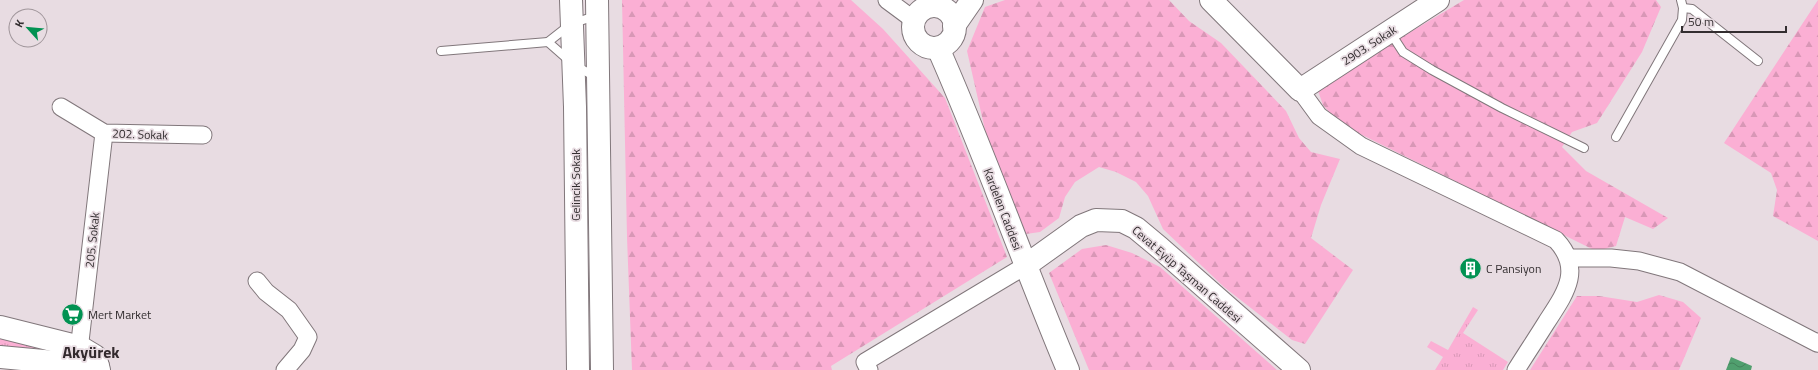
<svg xmlns="http://www.w3.org/2000/svg" width="1818" height="370" viewBox="0 0 1818 370" font-family="'Titillium Web',sans-serif">
	<style>
		.grass { fill: url(#grass-tufts) }
		.forest { fill: url(#forest-firs) }
		.water { fill: url(#water-waves) }
		.lines { fill: none; stroke-linecap: round; stroke-linejoin: round }
		.lane-casing { stroke: #81777b; stroke-width: 10 }
		.street-casing { stroke: #81777b; stroke-width: 19 }
		.secondary-casing { stroke: #81777b; stroke-width: 24 }
		.lane { stroke: #fff; stroke-width: 8 }
		.street { stroke: #fff; stroke-width: 17 }
		.secondary { stroke: #fff; stroke-width: 22 }
		.labels { text-anchor: middle; dominant-baseline: central; stroke-width: 3.5; stroke-linejoin: round; paint-order: stroke }
		.street-label { font-size: 12px; fill: #332e30; stroke: #e8dce2 }
		.poi-label { font-size: 12px; fill: #332e30; stroke: #e8dce2; text-anchor: start }
		.district-label { font-size: 16px; font-weight: bold; fill: #332a2e; stroke: #e8dce2 }
	</style>
	<defs>
		<pattern id="grass-tufts" width="24" height="20" patternUnits="userSpaceOnUse"><rect width="24" height="20" fill="#fbafd4"/><path d="M3 7l-1-3M5 7V3M7 7l1-3M15 17l-1-3M17 17v-4M19 17l1-3" fill="none" stroke="#d897b6"/></pattern>
		<pattern id="forest-firs" width="22" height="20" patternUnits="userSpaceOnUse"><rect width="22" height="20" fill="#fbafd4"/><path d="M5 1l3.5 6h-7zM16 11l3.5 6h-7z" fill="#d897b6"/></pattern>
		<pattern id="water-waves" width="16" height="10" patternUnits="userSpaceOnUse"><rect width="16" height="10" fill="#509f6e"/><path d="M0 5q4-4 8 0t8 0" fill="none" stroke="#43825b"/></pattern>
	</defs>
	<rect width="100%" height="100%" fill="#e8dce2"/>
	<g class="grass">
		<path d="M1473,307L1478,310L1463,333L1508,362L1503,370H1435L1443,357L1427,347L1431,341L1448,350Z"/>
		<path d="M0,336L39,348L37,352L0,350Z"/>
	</g>
	<g class="forest">
		<path d="M622,0H851L883,29L945,98L1007,257L831,366L832,370H632L627,237Z"/>
		<path d="M1005,0H1169L1189,21L1221,43L1286,111L1299,138L1311,152L1340,159L1321,205L1311,238L1353,270L1305,344L1292,340L1224,287L1163,229L1148,196L1136,182L1116,172L1099,167L1075,182L1065,197L1059,218L1040,232L1026,234L988,143L967,51L985,7Z"/>
		<path d="M1464,0H1656L1661,7L1642,52L1597,123L1572,132L1562,147L1586,171L1668,218L1653,229L1625,217L1616,246L1596,251L1340,124L1323,105L1317,88Z"/>
		<path d="M1818,0V241L1773,216L1777,190L1771,173L1724,143Z"/>
		<path d="M1106,245L1132,253L1160,267L1277,370H1089L1049,273L1082,249Z"/>
		<path d="M1659,295L1683,302L1701,318L1679,370H1530L1577,296H1599L1637,302Z"/>
	</g>
	<path class="water" d="M1731,357L1752,366L1751,370H1726Z"/>
	<g class="lines">
		<defs>
			<g id="lane">
				<path d="M1683,8L1692,9L1758,61"/>
				<path d="M595,16L571,24L548,42L573,64L597,78"/>
				<path d="M1390,32L1403,52L1432,70L1502,108L1584,148"/>
				<path d="M441,51L548,42"/>
				<path d="M1616,137L1682,20L1683,8L1681,0"/>
			</g>
			<g id="street">
				<path d="M887,0L914,20"/>
				<path d="M1300,90L1319,116L1361,146L1556,240C1584,270 1564,295 1546,323C1536,339 1526,354 1516,370"/>
				<path d="M61,107L104,133L203,135"/>
				<path d="M1569,258H1611L1639,261L1680,272L1817,343L1818,342"/>
				<path d="M257,281L266,292L289,310L308,337L302,350L285,370"/>
				<path d="M78,359L104,133"/>
				<path d="M869,370L865,362L1025,266"/>
			</g>
			<g id="secondary">
				<path d="M571,0L575,107L578,370"/>
				<path d="M597,0L602,370"/>
				<path d="M1211,0L1300,90L1438,0"/>
				<circle cx="934" cy="27" r="21"/>
				<path d="M954,26L972,0"/>
				<path d="M938,48C985,154 1023,263 1068,370"/>
				<path d="M1025,266L1081,226L1096,220L1122,221L1136,228L1160,248L1299,370"/>
				<path d="M0,327L80,347L95,356L99,370"/>
				<path d="M0,357L98,366"/>
			</g>
		</defs>
		<use href="#lane" class="lane-casing"/>
		<use href="#street" class="street-casing"/>
		<use href="#secondary" class="secondary-casing"/>
		<use href="#lane" class="lane"/>
		<use href="#street" class="street"/>
		<use href="#secondary" class="secondary"/>
	</g>
	<defs>
		<symbol id="building-disc" viewBox="-11 -11 22 22"><circle r="9.5" fill="#019252" stroke="#e8dce2"/><path d="M-4-6H4V6H1V3H-1V6H-4ZM-2.5-4.3h1.7v1.8h-1.7ZM.8-4.3h1.7v1.8H.8ZM-2.5-1h1.7V.8h-1.7ZM.8-1h1.7V.8H.8Z" fill="#fff"/></symbol>
		<symbol id="supermarket-disc" viewBox="-11 -11 22 22"><circle r="9.5" fill="#019252" stroke="#e8dce2"/><path d="M-6-5.5h2.5l.6 2H6L4.5 2H-2.5L-4.4-4H-6ZM-1.5 3.2a1.3 1.3 0 1 0 .1 0ZM3 3.2a1.3 1.3 0 1 0 .1 0Z" fill="#fff"/></symbol>
	</defs>
	<g fill-rule="evenodd">
		<use href="#building-disc" x="1458" y="256" width="25" height="25"/>
		<use href="#supermarket-disc" x="60" y="302" width="25" height="25"/>
	</g>
	<g class="labels">
		<g class="street-label">
			<text transform="translate(1369 45) rotate(-33)">2903. Sokak</text>
			<text transform="translate(140 134) rotate(2)">202. Sokak</text>
			<text transform="translate(575 185) rotate(-90)">Gelincik Sokak</text>
			<text transform="translate(1003 209) rotate(69)">Kardelen Caddesi</text>
			<text transform="translate(92 240) rotate(-84)">205. Sokak</text>
			<text transform="translate(1187 274) rotate(41)">Cevat Eyüp Taşman Caddesi</text>
		</g>
		<g class="poi-label">
			<text x="1486" y="268">C Pansiyon</text>
			<text x="88" y="314">Mert Market</text>
		</g>
		<g class="district-label">
			<text x="91" y="352">Akyürek</text>
		</g>
	</g>
	<g transform="translate(28 28) rotate(297)"><circle r="19" fill="#e8dce2" stroke="#a0969b"/>
	<path d="M0-3L7 15L0 10L-7 15Z" fill="#019252"/>
	<text y="-6" font-size="11" font-weight="bold" text-anchor="middle" fill="#332e30">K</text>
	</g>
	<path d="M1682 26v6h104v-6" fill="none" stroke="#332e30" stroke-width="2"/>
	<text x="1688" y="26" font-size="12" fill="#332e30" stroke="#e8dce2" stroke-width="3" paint-order="stroke">50 m</text>
</svg>
